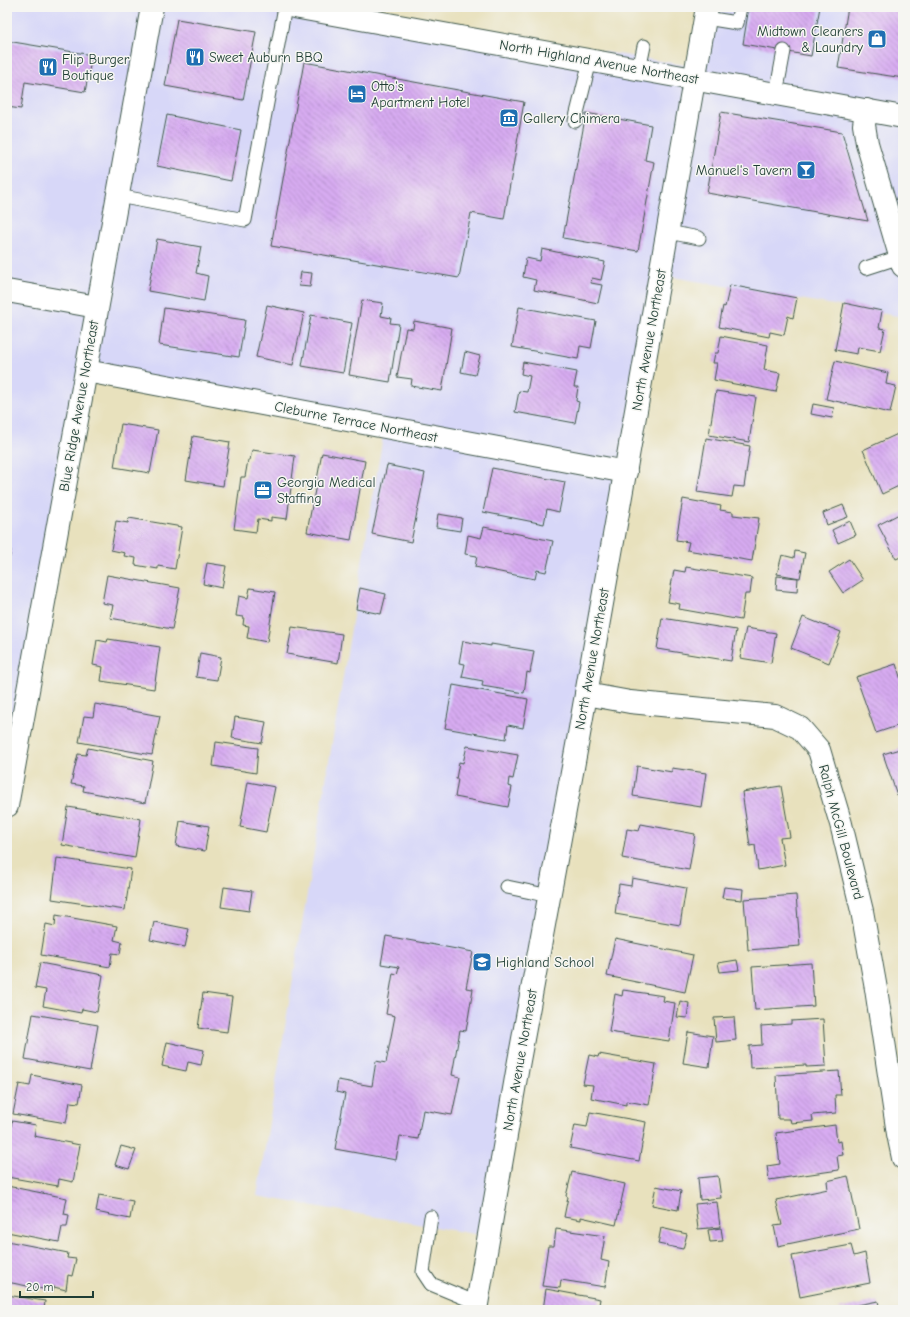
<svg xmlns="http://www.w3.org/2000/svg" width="910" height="1317" viewBox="0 0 910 1317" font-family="'Comic Neue',sans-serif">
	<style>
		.built { fill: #d7d7f8 }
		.building { fill: url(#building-back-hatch) }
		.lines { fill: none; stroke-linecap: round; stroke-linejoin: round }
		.lane-casing { stroke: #3d5649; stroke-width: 15 }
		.street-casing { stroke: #3d5649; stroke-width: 24 }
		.secondary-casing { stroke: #3d5649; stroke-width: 24 }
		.lane { stroke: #fff; stroke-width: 13 }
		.street { stroke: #fff; stroke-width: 22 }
		.secondary { stroke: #fff; stroke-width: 22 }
		.labels { text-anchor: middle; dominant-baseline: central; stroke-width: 3; stroke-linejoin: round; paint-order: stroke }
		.poi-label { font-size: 14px; fill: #1f3d34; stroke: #f6f6f2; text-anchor: start }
		.street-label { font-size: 14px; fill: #1f3d34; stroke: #f6f6f2 }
	</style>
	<defs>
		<pattern id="building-back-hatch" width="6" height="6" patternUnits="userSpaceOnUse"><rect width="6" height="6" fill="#d7abf1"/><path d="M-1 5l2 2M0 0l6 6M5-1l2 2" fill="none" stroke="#ae8cc4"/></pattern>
	</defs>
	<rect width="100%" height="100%" fill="#f6f6f2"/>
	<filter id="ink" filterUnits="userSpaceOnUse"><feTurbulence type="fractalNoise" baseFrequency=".025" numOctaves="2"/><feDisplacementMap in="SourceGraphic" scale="8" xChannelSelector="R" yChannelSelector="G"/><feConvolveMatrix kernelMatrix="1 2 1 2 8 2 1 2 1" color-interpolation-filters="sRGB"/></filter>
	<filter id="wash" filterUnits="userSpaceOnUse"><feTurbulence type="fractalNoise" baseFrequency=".012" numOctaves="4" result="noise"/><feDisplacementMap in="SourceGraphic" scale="16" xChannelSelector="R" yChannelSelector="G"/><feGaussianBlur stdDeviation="0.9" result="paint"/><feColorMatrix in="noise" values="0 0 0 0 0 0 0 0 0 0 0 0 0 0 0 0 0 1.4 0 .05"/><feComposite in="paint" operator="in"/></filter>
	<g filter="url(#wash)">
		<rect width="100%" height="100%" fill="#e8e1bd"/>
		<path class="built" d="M7,7H330L697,67L707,7H903V317L667,276L486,1236L257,1196L384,430L89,378L7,814Z"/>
		<g id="blocks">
			<g class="building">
				<path d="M7,7H12L8,31H7Z"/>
				<path d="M749,7H820L811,56L743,44Z"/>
				<path d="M848,7H903V78L838,68Z"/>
				<path d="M177,19L256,32L243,100L165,86Z"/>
				<path d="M7,41L92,55L85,92L25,82L21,109L7,107Z"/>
				<path d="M304,62L524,102L504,219L471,213L459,278L271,246Z"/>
				<path d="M721,112L842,132L868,221L707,193Z"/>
				<path d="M586,113L651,125L645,160L654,162L638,251L563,238Z"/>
				<path d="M167,115L241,130L231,181L157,166Z"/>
				<path d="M157,239L201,247L196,273L208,276L204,301L148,291Z"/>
				<path d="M542,249L605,262L601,280L592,278L591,283L602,285L598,303L534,290L536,280L523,277L526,258L540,261Z"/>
				<path d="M301,272L312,273L310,287L299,286Z"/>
				<path d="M730,285L797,298L793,318L788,316L784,335L770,332L769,337L719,327L723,306L725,307Z"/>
				<path d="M362,300L383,303L381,316L391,318L390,323L399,324L390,382L349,375Z"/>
				<path d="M844,303L882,311L879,328L885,329L880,351L858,347L857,354L835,350Z"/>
				<path d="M267,305L304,313L293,365L256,357Z"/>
				<path d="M519,307L596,321L591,348L580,346L578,359L512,347Z"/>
				<path d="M164,308L245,320L239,357L159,345Z"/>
				<path d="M311,315L352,323L343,373L302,366Z"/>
				<path d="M414,321L452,328L442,391L411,386L412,379L397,377L406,328L413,329Z"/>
				<path d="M721,336L768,345L764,370L780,373L776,392L714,380L717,363H713L715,353H718Z"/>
				<path d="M465,352L480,356L475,375L461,372Z"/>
				<path d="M835,361L888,373L886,384L896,386L890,413L826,399Z"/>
				<path d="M523,362L577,372L574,387H578L576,401L579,402L575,423L515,412L519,391L527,392L530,376L521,374Z"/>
				<path d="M716,391L756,397L749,442L709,435Z"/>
				<path d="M813,404L834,408L832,418L811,414Z"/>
				<path d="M121,424L158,430L150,473L114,467Z"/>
				<path d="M902,432L903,484L882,494L863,450Z"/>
				<path d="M193,436L230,442L223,486L186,480Z"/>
				<path d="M706,438L750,446L744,487L734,486L732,497L697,492Z"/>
				<path d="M252,450L295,456L287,519L271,517V521L258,519L256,532L234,529L241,477H245L248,460H250Z"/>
				<path d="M322,453L365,461L351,540L307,532Z"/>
				<path d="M387,465L425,473L411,542L372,534Z"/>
				<path d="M492,468L565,482L559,512L547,509L544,524L483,512Z"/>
				<path d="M683,499L721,506L720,510L733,512V515L759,518L752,561L687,550L689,542L676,540Z"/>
				<path d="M843,505L848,517L827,525L823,513Z"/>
				<path d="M903,512V556L896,559L878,525Z"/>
				<path d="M438,514L462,518L460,531L436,527Z"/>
				<path d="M129,518L182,527L175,569L158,566V569L135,565L136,558L124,556L125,553L111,550L116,521L128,523Z"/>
				<path d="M850,521L856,535L838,543L832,530Z"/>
				<path d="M484,527L553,541L546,572L537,570L535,579L475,567L477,556L465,554L468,535L481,538Z"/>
				<path d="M7,549L11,550L8,566H7Z"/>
				<path d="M795,551L805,553L800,578L777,574L782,555L794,558Z"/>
				<path d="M849,559L863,580L843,593L829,572Z"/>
				<path d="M207,563L226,566L222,588L203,584Z"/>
				<path d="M686,567L752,578L750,594H745L741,620L679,609L680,604L668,602L674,570L685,572Z"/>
				<path d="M107,575L180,588L172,629L110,618L113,605L102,603Z"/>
				<path d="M777,576L798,578L797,592L776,590Z"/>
				<path d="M250,588L275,592L267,642L247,638L249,626L243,625L244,617L236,616L239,596L248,598Z"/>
				<path d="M360,588L386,594L381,614L356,609Z"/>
				<path d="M803,617L841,632L829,663L791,648Z"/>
				<path d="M662,618L736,630L731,661L657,649Z"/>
				<path d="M292,627L342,634L338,663L287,654Z"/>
				<path d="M746,628L776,633L771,663L740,658Z"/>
				<path d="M108,639L160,647L154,689L101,681L103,667L93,665L97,640L107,642Z"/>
				<path d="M463,641L491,646V644L534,651L530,673L527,672L524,693L482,686L483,681L462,677L465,664L459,663Z"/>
				<path d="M200,653L221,657L217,680L196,677Z"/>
				<path d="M896,664L902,683L899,685L903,697V724L876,733L856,677Z"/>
				<path d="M453,685L528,699L523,728L508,725L506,739L445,728Z"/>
				<path d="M95,704L160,716L152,755L79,742L84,716L93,717Z"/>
				<path d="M235,717L266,722L262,743L232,738Z"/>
				<path d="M216,742L258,748L256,773L213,766Z"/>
				<path d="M467,746L518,755L513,779L509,778L508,786L512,787L508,807L455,797L458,779H456L459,762L463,763Z"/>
				<path d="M88,748L153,761L145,803L83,791L84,786L71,784L78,754L86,755Z"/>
				<path d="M903,748V793L897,795L883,754Z"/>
				<path d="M637,766L672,772V768L706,773L701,807L633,796Z"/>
				<path d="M248,782L275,787L266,832L240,827Z"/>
				<path d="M781,786L790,837L780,838L785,865L758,870L755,845L750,846L742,792Z"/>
				<path d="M68,807L141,819L135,858L62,845Z"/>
				<path d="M180,821L209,826L205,851L176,846Z"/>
				<path d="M641,824L695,834L689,870L622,858L627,829L639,831Z"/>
				<path d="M57,858L131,869L125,910L52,899Z"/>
				<path d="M632,878L686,888L680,925L615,914L619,884L631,886Z"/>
				<path d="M224,887L252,891L249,911L221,907Z"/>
				<path d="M724,887L743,889L742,900L722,898Z"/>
				<path d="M796,895L800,946L748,950L744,899Z"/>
				<path d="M56,915L117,926L114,940L122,942L120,954L112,953L110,967L41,955L46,924L55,926Z"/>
				<path d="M154,922L189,929L185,947L150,940Z"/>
				<path d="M386,936L473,952L466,988L473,989L466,1031L460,1030L452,1075L460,1077L452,1115L423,1110L418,1139L400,1136L396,1160L335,1149L345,1094L336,1092L338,1080L372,1086L376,1061L386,1063L395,1016L386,1014L393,973L397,974L399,967L381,964Z"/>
				<path d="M615,939L693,955L685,992L607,976Z"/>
				<path d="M737,960L739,970L720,972L718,963Z"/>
				<path d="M40,963L103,975L97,1012L82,1009L81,1013L43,1006L46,990L35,988Z"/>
				<path d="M811,963L814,1006L755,1010L752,967Z"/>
				<path d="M623,990L664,996L663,1001L675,1003L669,1041L609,1032L615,994L622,996Z"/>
				<path d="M203,993L232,997L227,1032L198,1028Z"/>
				<path d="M680,1001L689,1003L687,1018L677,1017Z"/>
				<path d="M33,1014L98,1025L90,1071L25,1059Z"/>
				<path d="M734,1017L736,1040L716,1042L714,1018Z"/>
				<path d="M823,1019L826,1066L806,1067V1065L750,1068L749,1046L762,1045L761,1026L791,1024V1021Z"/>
				<path d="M688,1032L713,1036L709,1067L683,1063Z"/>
				<path d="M167,1042L204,1050L201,1065L188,1062L186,1071L162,1066Z"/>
				<path d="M599,1054L656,1064L649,1105L626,1101V1105L591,1098L593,1085L583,1084L589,1055L598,1057Z"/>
				<path d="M839,1071L841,1095H835L836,1113L812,1115L813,1121L791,1123L790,1119H778L776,1075Z"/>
				<path d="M32,1075L82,1085L79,1103L70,1102L66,1123L13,1114L19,1084L30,1086Z"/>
				<path d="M590,1112L646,1122L639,1161L570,1148L575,1125L587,1127Z"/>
				<path d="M12,1121L36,1125L34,1136L80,1145L73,1182L59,1179L58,1186L7,1177V1149Z"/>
				<path d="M835,1125L837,1142L841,1141L843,1155L837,1156L839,1170L769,1180L767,1166L780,1164L776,1133Z"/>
				<path d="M121,1146L136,1150L129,1169L115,1165Z"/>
				<path d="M572,1172L625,1184L616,1225L581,1217V1220L564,1217L568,1197L566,1196Z"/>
				<path d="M718,1176L721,1198L700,1200L698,1178Z"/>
				<path d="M848,1176L859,1229L778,1246L774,1226L782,1225L776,1200L828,1189L827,1181Z"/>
				<path d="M7,1186L67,1198L64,1214L69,1215L67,1227H62L59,1242L7,1232Z"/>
				<path d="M656,1186L681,1191L678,1210L652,1205Z"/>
				<path d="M99,1195L133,1201L130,1219L96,1212Z"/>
				<path d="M717,1202L720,1227L698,1229L695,1204Z"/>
				<path d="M661,1228L687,1234L683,1249L658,1244Z"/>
				<path d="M721,1228L723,1241L710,1242L708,1230Z"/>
				<path d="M556,1229L605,1236L601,1260L609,1262L605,1287L561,1280L560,1288L542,1286L548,1246H554Z"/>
				<path d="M7,1241L68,1253L67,1258L76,1259L72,1276L68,1275L66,1290L54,1287L53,1291L7,1282Z"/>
				<path d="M851,1245L854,1256L865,1253L870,1283L800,1297L792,1256Z"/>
				<path d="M546,1289L600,1299L598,1310H543Z"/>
				<path d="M7,1295L45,1301L44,1310H7Z"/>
				<path d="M878,1301L880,1310H838V1309Z"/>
			</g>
		</g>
	</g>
	<g filter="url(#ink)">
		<use href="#blocks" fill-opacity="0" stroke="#3d5649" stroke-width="1"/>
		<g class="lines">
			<defs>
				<g id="lane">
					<path d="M706,18L737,23L740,7"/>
					<path d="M639,70L644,46"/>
					<path d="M776,94L784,51"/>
					<path d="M575,121L590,61"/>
					<path d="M118,196L245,220L285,7"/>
					<path d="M668,232L699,238"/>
					<path d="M866,268L900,257"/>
					<path d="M507,887L550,896"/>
					<path d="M431,1217L423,1272L431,1284L477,1303"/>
				</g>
				<g id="street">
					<path d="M866,110L864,125L867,143L903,266"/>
					<path d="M7,291L97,307"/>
					<path d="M86,371L626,472"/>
					<path d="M586,694L630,702L775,716L800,728L819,750L841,824L862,911L876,989L898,1134L903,1158"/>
					<path d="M7,806L152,7"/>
				</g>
				<g id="secondary">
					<path d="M294,7L903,117"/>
					<path d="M476,1310L518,1066L578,740L707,7"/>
				</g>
			</defs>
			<use href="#lane" class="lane-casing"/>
			<use href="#street" class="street-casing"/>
			<use href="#secondary" class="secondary-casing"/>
			<use href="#lane" class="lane"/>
			<use href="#street" class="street"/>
			<use href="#secondary" class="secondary"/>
		</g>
	</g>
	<defs>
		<symbol id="shop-square" viewBox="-11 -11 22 22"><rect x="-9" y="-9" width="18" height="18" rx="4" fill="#1f6fb2" stroke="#f6f6f2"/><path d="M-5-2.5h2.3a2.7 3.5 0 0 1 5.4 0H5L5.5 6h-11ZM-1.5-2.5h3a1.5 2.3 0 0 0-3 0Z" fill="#fff"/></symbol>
		<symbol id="restaurant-square" viewBox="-11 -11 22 22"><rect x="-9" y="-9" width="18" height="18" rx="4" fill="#1f6fb2" stroke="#f6f6f2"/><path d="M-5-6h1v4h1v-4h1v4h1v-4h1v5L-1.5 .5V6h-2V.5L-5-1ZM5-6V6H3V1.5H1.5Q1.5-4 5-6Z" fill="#fff"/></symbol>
		<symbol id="hotel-square" viewBox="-11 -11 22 22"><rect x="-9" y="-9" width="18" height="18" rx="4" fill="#1f6fb2" stroke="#f6f6f2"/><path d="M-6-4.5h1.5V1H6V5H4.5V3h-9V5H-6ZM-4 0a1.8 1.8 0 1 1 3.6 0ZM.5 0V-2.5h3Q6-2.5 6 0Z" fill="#fff"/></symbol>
		<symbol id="museum-square" viewBox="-11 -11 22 22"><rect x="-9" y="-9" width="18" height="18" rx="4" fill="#1f6fb2" stroke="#f6f6f2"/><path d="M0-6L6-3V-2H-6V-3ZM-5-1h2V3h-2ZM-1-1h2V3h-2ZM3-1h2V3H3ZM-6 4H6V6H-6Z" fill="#fff"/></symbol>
		<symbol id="bar-square" viewBox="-11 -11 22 22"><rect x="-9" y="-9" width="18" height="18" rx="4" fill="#1f6fb2" stroke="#f6f6f2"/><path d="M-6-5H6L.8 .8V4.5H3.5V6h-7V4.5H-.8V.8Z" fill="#fff"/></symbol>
		<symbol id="office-square" viewBox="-11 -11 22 22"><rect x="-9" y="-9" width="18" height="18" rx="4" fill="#1f6fb2" stroke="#f6f6f2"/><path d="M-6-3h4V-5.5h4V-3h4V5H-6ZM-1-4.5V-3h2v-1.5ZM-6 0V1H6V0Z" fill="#fff"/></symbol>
		<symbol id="school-square" viewBox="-11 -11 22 22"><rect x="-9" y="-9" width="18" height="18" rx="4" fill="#1f6fb2" stroke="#f6f6f2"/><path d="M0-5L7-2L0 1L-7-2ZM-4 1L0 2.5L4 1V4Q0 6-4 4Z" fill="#fff"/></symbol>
	</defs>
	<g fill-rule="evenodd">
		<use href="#shop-square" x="866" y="28" width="22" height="22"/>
		<use href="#restaurant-square" x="184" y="46" width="22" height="22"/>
		<use href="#restaurant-square" x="37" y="56" width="22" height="22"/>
		<use href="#hotel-square" x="346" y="83" width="22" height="22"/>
		<use href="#museum-square" x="498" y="107" width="22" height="22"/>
		<use href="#bar-square" x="795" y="159" width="22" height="22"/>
		<use href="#office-square" x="252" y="479" width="22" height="22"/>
		<use href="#school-square" x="471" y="951" width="22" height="22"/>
	</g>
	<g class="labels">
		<g class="poi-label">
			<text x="863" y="31" text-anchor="end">Midtown Cleaners<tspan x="863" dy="16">&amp; Laundry</tspan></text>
			<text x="209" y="57">Sweet Auburn BBQ</text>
			<text x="62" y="59">Flip Burger<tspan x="62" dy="16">Boutique</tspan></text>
			<text x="371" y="86">Otto's<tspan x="371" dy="16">Apartment Hotel</tspan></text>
			<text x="523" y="118">Gallery Chimera</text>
			<text x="792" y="170" text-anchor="end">Manuel's Tavern</text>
			<text x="277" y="482">Georgia Medical<tspan x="277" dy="16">Staffing</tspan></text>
			<text x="496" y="962">Highland School</text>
		</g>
		<g class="street-label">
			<text transform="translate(599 62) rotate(10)">North Highland Avenue Northeast</text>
			<text transform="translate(649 340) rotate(-80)">North Avenue Northeast</text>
			<text transform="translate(79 406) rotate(-80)">Blue Ridge Avenue Northeast</text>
			<text transform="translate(356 422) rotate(11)">Cleburne Terrace Northeast</text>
			<text transform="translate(592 659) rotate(-80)">North Avenue Northeast</text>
			<text transform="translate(841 832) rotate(75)">Ralph McGill Boulevard</text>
			<text transform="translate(520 1060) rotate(-80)">North Avenue Northeast</text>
		</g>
	</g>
	<rect width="910" height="1317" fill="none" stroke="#f6f6f2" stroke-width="24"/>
	<path d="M20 1291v6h73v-6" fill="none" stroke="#1f3d34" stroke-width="2"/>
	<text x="26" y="1291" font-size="12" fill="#1f3d34" stroke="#f6f6f2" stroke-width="3" paint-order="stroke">20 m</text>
</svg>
